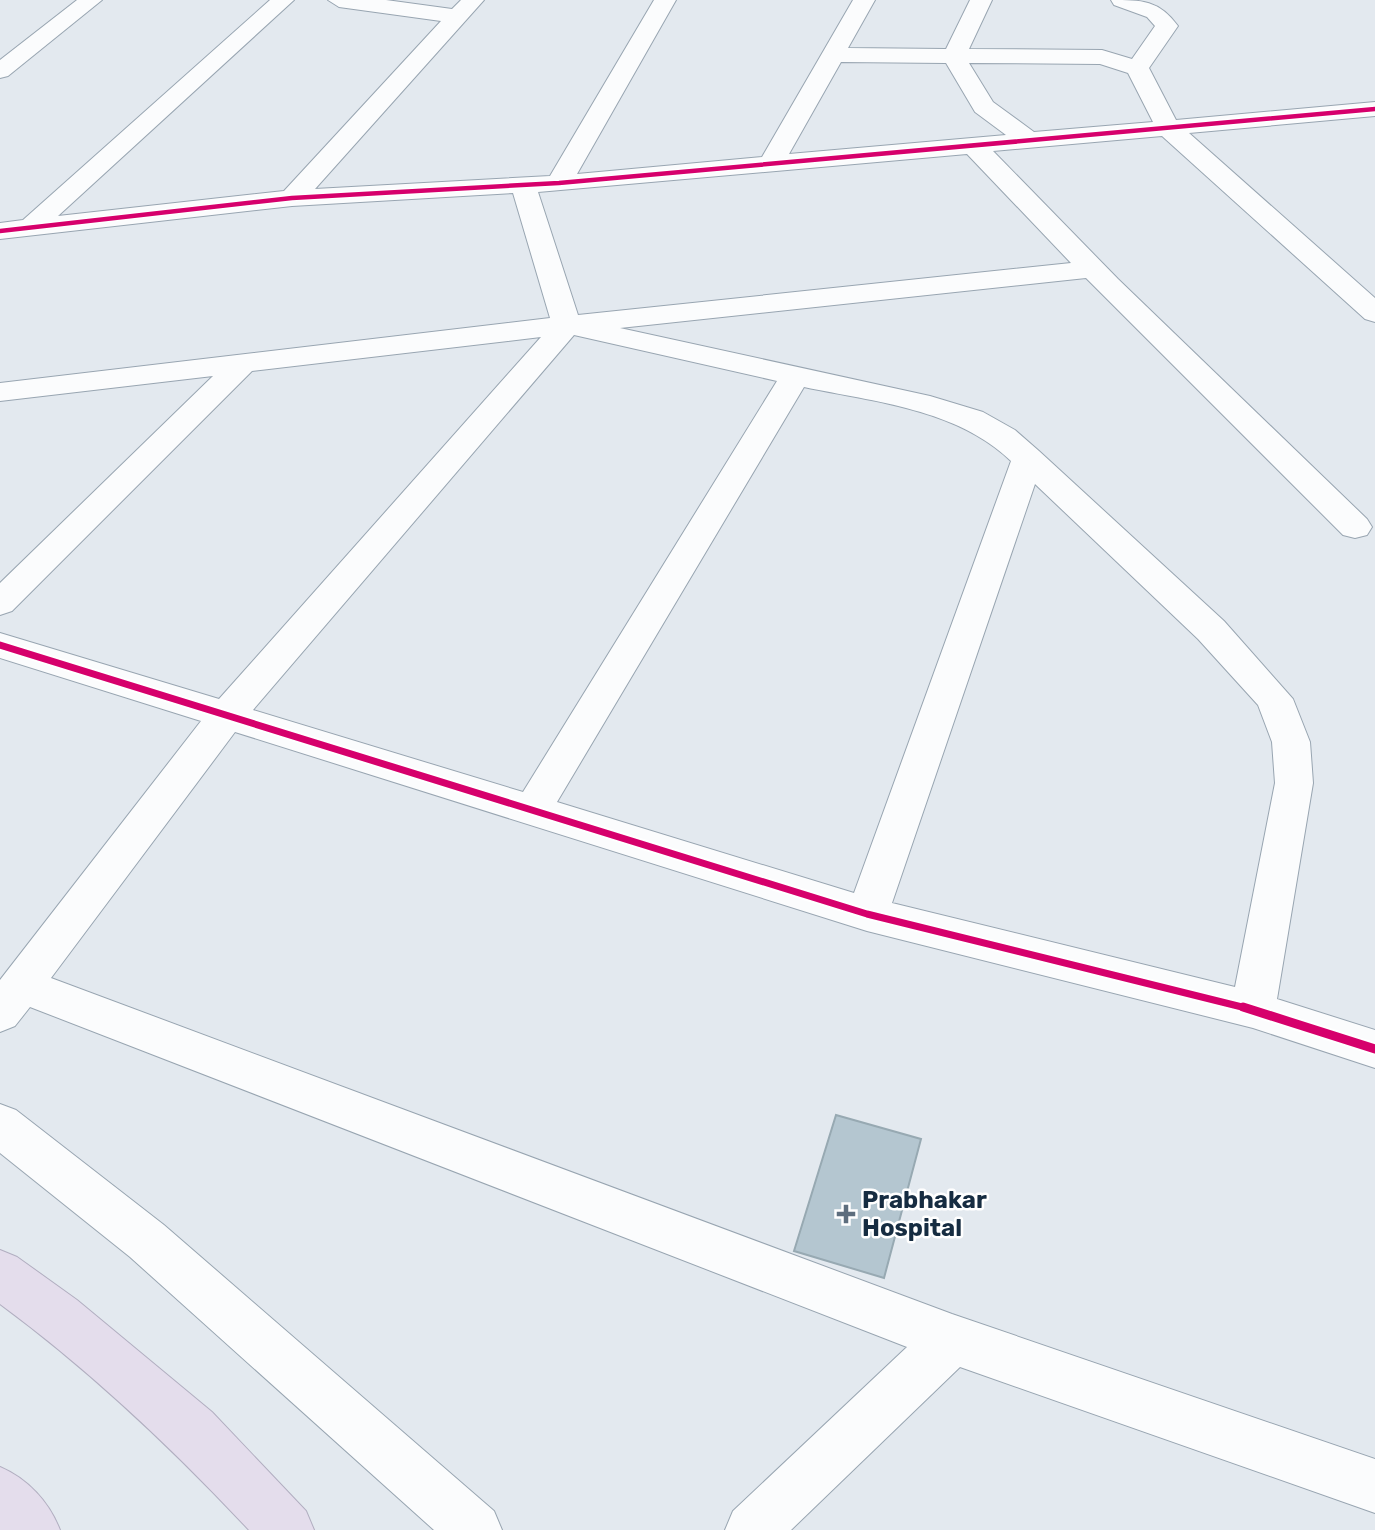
<svg xmlns="http://www.w3.org/2000/svg" width="1375" height="1530" viewBox="0 0 1375 1530" font-family="Rubik,sans-serif">
	<style>
		.building { fill: #b4c6d0; stroke: #97a9b2; stroke-width: 2 }
		.lines { fill: none; stroke-linecap: round; stroke-linejoin: round }
		.minor-casing { stroke: #98a5b1; stroke-width: 2 }
		.highway-casing { stroke: #b1aec0; stroke-width: 2 }
		.minor { fill: #fbfcfd; fill-rule: evenodd }
		.highway { fill: #e4ddec; fill-rule: evenodd }
		.cycleway-far2-casing { stroke: #fff; stroke-width: 7 }
		.cycleway-far1-casing { stroke: #fff; stroke-width: 11 }
		.cycleway-casing { stroke: #fff; stroke-width: 13 }
		.cycleway-far2 { stroke: #d6006c; stroke-width: 4.5 }
		.cycleway-far1 { stroke: #d6006c; stroke-width: 7 }
		.cycleway { stroke: #d6006c; stroke-width: 9 }
		.poi-dot { fill: #5e6e7e; stroke: #fff; stroke-width: 2.5 }
		.labels { text-anchor: middle; dominant-baseline: central; stroke-width: 5; stroke-linejoin: round; paint-order: stroke }
		.near-poi-label { font-size: 24px; font-weight: bold; fill: #162c41; stroke: #fff; text-anchor: start }
	</style>
	<rect width="100%" height="100%" fill="#e3e9ef"/>
	<path class="building" d="M836,1115L921,1139L884,1278L794,1251Z"/>
	<g class="lines">
		<defs>
			<g id="minor">
				<path d="M77,0H102L8,76L0,78V60Z"/>
				<path d="M270,0H294L58,216L284,191L441,21L339,7L328,0H386L452,9L461,0H484L315,189L550,176L654,0H676L577,174L762,157L853,0H875L848,48L946,49L970,0H992L969,49L1102,50L1132,59L1155,26L1147,17L1114,5L1111,0C1142,0 1159,0 1178,26L1149,68L1176,120L1375,102V116L1189,133L1375,298V322L1365,319L1162,136L993,151L1118,279L1367,519L1372,527L1367,535L1355,538L1343,535L1086,278L620,328L930,396L983,412L1015,430L1039,451L1224,621L1293,699L1310,742L1313,783L1277,999L1375,1030V1068L1253,1028L867,931L235,732L51,978L952,1314L1375,1459V1513L960,1367L791,1530H725L733,1511L907,1347L30,1007L15,1026L0,1032V980L201,721L0,658V633L219,699L541,337L252,371L12,611L0,615V583L213,376L0,401V383L550,318L513,193L292,206L0,239V223L23,220ZM841,62L946,63L975,112L1006,135L789,154ZM969,63L1100,64L1128,73L1153,122L1034,132L993,102ZM967,154L1071,263L578,315L538,192ZM574,335L777,381L523,792L253,710ZM804,387C875,402 957,409 1011,461L854,893L557,802ZM1035,484L1198,639L1258,705L1272,742L1275,783L1235,987L892,903Z"/>
				<path d="M0,1104L16,1110L164,1225L494,1511L502,1530H434L130,1257L0,1153Z"/>
			</g>
			<g id="highway">
				<path d="M0,1250L17,1257L77,1300L212,1412L306,1511L314,1530H249C172,1448 91,1371 0,1304Z"/>
				<path d="M0,1467C28,1479 49,1502 60,1530H0Z"/>
			</g>
		</defs>
		<use href="#minor" class="minor-casing"/>
		<use href="#highway" class="highway-casing"/>
		<use href="#minor" class="minor"/>
		<use href="#highway" class="highway"/>
		<defs>
			<path id="cycleway-far2" d="M0,231L292,198L559,183L1375,109"/>
			<path id="cycleway-far1" d="M0,645L867,914L1250,1009"/>
			<path id="cycleway" d="M1243,1007L1375,1049"/>
		</defs>
		<use href="#cycleway-far2" class="cycleway-far2-casing"/>
		<use href="#cycleway-far1" class="cycleway-far1-casing"/>
		<use href="#cycleway" class="cycleway-casing"/>
		<use href="#cycleway-far2" class="cycleway-far2"/>
		<use href="#cycleway-far1" class="cycleway-far1"/>
		<use href="#cycleway" class="cycleway"/>
	</g>
	<path class="poi-dot" d="M842.5 1203.5h7v7h7v7h-7v7h-7v-7h-7v-7h7z"/>
	<g class="labels">
		<g class="near-poi-label">
			<text x="862" y="1200">Prabhakar<tspan x="862" dy="28">Hospital</tspan></text>
		</g>
	</g>
</svg>
